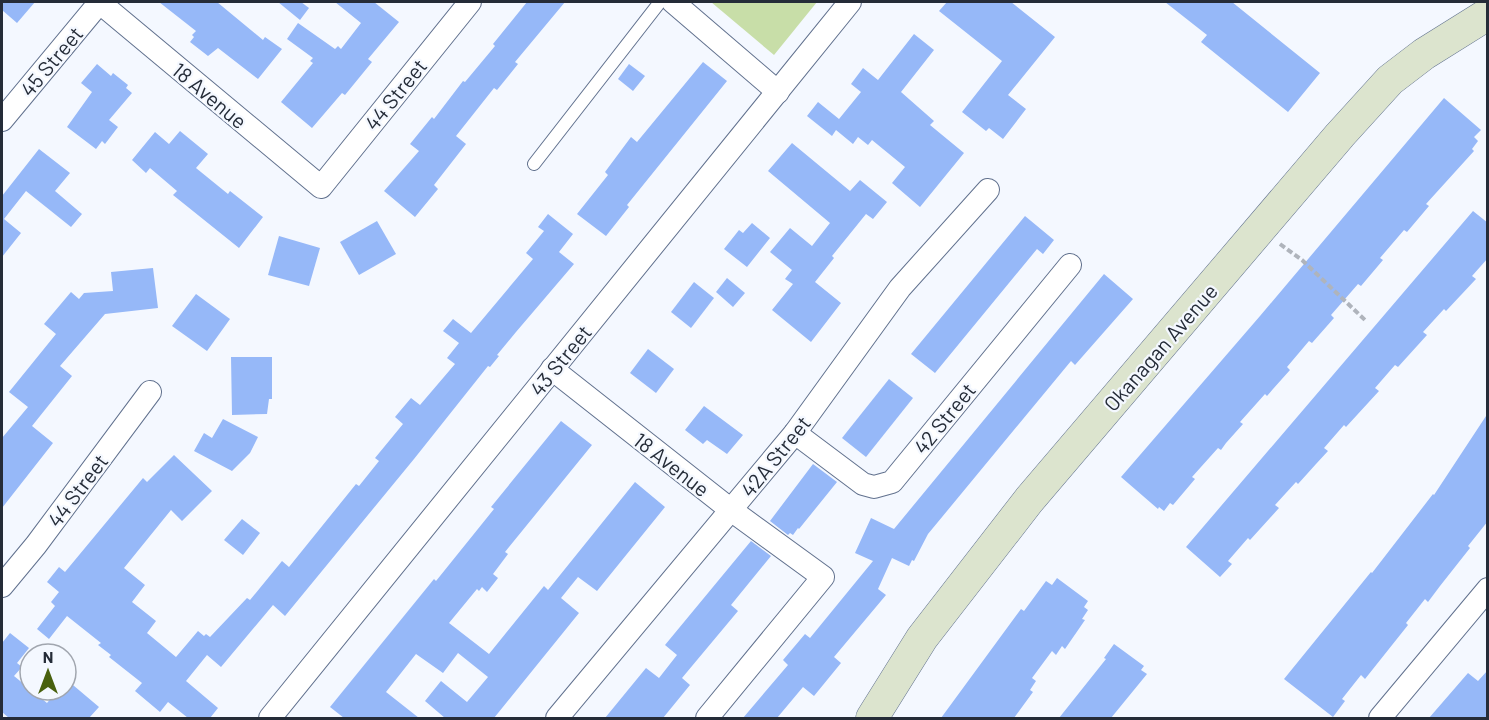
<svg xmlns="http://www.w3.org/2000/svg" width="1489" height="720" viewBox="0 0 1489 720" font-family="Barlow,sans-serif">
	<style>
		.green { fill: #c8dea8 }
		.building { fill: #96b8f8 }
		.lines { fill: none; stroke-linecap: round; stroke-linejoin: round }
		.lane-casing { stroke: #61718e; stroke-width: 14 }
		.street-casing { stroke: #61718e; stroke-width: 24 }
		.secondary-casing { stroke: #61718e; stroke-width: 33 }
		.path { stroke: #afb4bc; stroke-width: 4; stroke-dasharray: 6 3; stroke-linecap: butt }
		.lane { stroke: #fff; stroke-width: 12 }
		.street { stroke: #fff; stroke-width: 22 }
		.secondary { stroke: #dce4ce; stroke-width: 32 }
		.labels { text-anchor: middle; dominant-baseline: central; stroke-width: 4.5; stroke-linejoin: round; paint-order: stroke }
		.street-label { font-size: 21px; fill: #252c38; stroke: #f4f8ff }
	</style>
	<rect width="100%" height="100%" fill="#f4f8ff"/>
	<path class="green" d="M711,2H817L774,55Z"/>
	<g class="building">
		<path d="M2,2H35L17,23L2,10Z"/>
		<path d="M159,2H217L263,40L265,37L282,49L258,79L218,48L208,56L190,42L194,37L192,35L196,31Z"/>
		<path d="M278,2H301L309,8L300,20Z"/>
		<path d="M335,2H374L399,22L368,59L372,62L345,95L342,93L312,128L281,102L313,63L310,61L313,58L287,39L298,23L335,49L338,46L341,49L361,23Z"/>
		<path d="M527,2H565L515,62L518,64L497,90L494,88L456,136L466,144L434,185L438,189L415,217L384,191L419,151L410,144L432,117L434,119L463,81L465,82L495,46L493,44Z"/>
		<path d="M947,2H1011L1055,37L1008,95L1026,109L1003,139L989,128L986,131L962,112L1002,61L939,11Z"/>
		<path d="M1165,2H1232L1320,73L1288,112L1201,42L1207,35Z"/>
		<path d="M914,34L934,50L901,92L934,121L930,125L964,153L920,207L892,183L905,167L872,140L868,145L858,137L853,144L836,130L832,136L807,116L818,102L839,119L861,92L851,84L863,68L878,80Z"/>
		<path d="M703,62L727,81L627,205L629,207L606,236L577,214L608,175L605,172L631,137L637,142Z"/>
		<path d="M97,64L111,76L113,73L128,85L126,88L132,93L109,120L118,127L105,144L102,141L96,149L67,127L92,92L81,83Z"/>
		<path d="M629,64L645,76L633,91L618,79Z"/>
		<path d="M1444,98L1481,130L1474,137L1478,141L1472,149L1474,151L1426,204L1429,206L1407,232L1404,230L1380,258L1383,260L1361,286L1358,284L1338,307L1331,315L1334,318L1312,343L1309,341L1287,367L1290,370L1273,389L1267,396L1265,394L1240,422L1243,424L1226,443L1221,450L1218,448L1192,477L1195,479L1173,505L1170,503L1164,511L1159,507L1158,509L1121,477L1260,316Z"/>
		<path d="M180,131L208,154L196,168L228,194L230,191L263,217L239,248L173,195L177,191L150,168L146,173L132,160L155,132L169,144Z"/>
		<path d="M792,143L850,191L860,180L887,202L873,219L866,214L832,256L834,258L815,282L841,303L811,342L772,310L793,284L785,279L792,270L770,252L790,228L812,246L830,223L768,171Z"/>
		<path d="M39,149L70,173L55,191L82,214L71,227L26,191L4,219L21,233L2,257V196Z"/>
		<path d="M1473,211L1488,223V258L1472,276L1476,279L1446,311L1444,309L1423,332L1427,335L1398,367L1395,365L1375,388L1379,391L1346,427L1344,425L1324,448L1328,451L1316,464L1298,484L1296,482L1275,505L1279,508L1250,540L1248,538L1228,561L1232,564L1220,577L1186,547Z"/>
		<path d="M548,214L573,234L559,252L574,264L516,332L497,355L499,356L490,367L488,366L414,459L285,616L273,605L221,667L207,655L186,681L218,708L210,718H188L168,702L160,712L135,691L142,683L109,657L111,655L98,645L101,643L67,616L49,639L37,629L55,606L51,602L59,592L47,582L59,567L65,572L143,478L147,482L174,455L212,491L182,521L171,510L124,568L145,585L132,602L156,621L147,633L176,657L198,631L204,636L206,634L210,637L247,598L250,600L282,561L289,567L356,484L359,486L379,461L375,458L403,424L395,417L411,398L420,405L455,364L447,358L459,343L443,331L453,319L471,333L533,259L526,253L544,231L538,227Z"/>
		<path d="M1025,216L1054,240L1043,254L1037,249L935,373L911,354Z"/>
		<path d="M377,221L396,254L359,275L340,242Z"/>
		<path d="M752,223L770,238L747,267L724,249L739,230L743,233Z"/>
		<path d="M279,236L320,248L309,286L268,275Z"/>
		<path d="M153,268L158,308L105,314L60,366L72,376L32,426L53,443L2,508V438L28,407L9,392L56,334L44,324L71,292L79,299L84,293L113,291L111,272Z"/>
		<path d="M1104,274L1133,299L1075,365L1071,361L928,534L914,561L912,560L909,566L892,558L878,589L886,595L834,657L841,663L814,696L803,687L777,718H743L788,665L783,660L805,634L810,638L873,561L855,553L871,518L894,529Z"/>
		<path d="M727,278L745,293L733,307L716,292Z"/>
		<path d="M694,282L714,298L691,328L671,312Z"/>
		<path d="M196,294L230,319L207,351L172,326Z"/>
		<path d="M648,349L674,369L656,393L630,373Z"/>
		<path d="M231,357H272V399H269L267,414L232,415Z"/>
		<path d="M889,379L913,398L866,457L842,438Z"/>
		<path d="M704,406L743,435L727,454L707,440L703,444L685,430Z"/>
		<path d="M1488,413V521L1468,546L1470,548L1440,586L1428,602L1425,599L1406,623L1408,625L1365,679L1361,675L1342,699L1345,701L1333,717L1284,679L1371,572L1372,573L1433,494L1434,495Z"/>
		<path d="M223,419L258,437L250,453L232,471L194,451L204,433L212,438Z"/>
		<path d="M561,421L592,445L505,552L508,554L493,574L498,578L487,592L482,587L479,591L477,589L449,623L489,654L544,586L548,590L635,482L665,507L597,591L578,577L561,598L579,613L494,718H445L425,701L441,681L467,702L488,677L458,653L443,673L416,654L386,692L419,718H344L330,707L434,579L436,581L494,509L491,507Z"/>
		<path d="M813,464L837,482L799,529L798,528L793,535L790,533L788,535L770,521Z"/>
		<path d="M242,519L260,533L243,555L224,540Z"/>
		<path d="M751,541L771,556L731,605L738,611L682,678L690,685L663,718H605L646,668L659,678L677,655L665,645Z"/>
		<path d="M1057,578L1088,601L1084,607L1088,610L1082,619L1085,620L1065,649L1062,646L1056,655L1052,651L1032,678L1036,681L1030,690L1033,692L1014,718H941L1021,609L1024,611L1046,581L1052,585Z"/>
		<path d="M10,633L29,648L17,663L22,667L14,676L47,703L58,690H66L67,680L99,707L89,718H9L2,712V643Z"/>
		<path d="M1114,644L1144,666L1141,670L1147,674L1111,718H1059L1106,659L1104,658Z"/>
		<path d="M1488,670V718H1429L1468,673L1478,681Z"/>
	</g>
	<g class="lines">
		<defs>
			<path id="lane" d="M534,164L660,2"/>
			<g id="street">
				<path d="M99,2L321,187L470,2"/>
				<path d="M673,2L778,92"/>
				<path d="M2,120L100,2"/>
				<path d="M552,369L731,510L823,577L707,718"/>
				<path d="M795,433L863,484L874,487L892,482L1070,265"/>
				<path d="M2,586L36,545L150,392"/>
				<path d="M270,718L850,2"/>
				<path d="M557,718L795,433L900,288L988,190"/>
				<path d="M1380,718L1488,589"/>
			</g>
			<path id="secondary" d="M872,718L922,638L1029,500L1340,135L1390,80L1424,54L1488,14"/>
		</defs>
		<use href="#lane" class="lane-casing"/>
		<use href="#street" class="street-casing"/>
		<use href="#secondary" class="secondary-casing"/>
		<path class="path" d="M1280,244L1302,260L1365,320"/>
		<use href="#lane" class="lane"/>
		<use href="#street" class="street"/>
		<use href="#secondary" class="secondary"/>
	</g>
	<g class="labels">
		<g class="street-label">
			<text transform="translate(51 61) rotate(-50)">45 Street</text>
			<text transform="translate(395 94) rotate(-51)">44 Street</text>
			<text transform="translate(210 95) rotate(40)">18 Avenue</text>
			<text transform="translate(1160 347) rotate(-49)">Okanagan Avenue</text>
			<text transform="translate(560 360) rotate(-51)">43 Street</text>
			<text transform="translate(944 418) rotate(-51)">42 Street</text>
			<text transform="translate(775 456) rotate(-51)">42A Street</text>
			<text transform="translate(672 464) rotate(38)">18 Avenue</text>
			<text transform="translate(77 490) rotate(-53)">44 Street</text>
		</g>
	</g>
	<rect width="1489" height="720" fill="none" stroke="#252c38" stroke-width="6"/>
	<g transform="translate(48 672)"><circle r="28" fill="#f4f8ff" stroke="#a1a6af" stroke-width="1.5"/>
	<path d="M0-4.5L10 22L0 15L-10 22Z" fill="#48600e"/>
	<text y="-9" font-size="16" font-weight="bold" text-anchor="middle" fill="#252c38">N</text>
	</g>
</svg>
